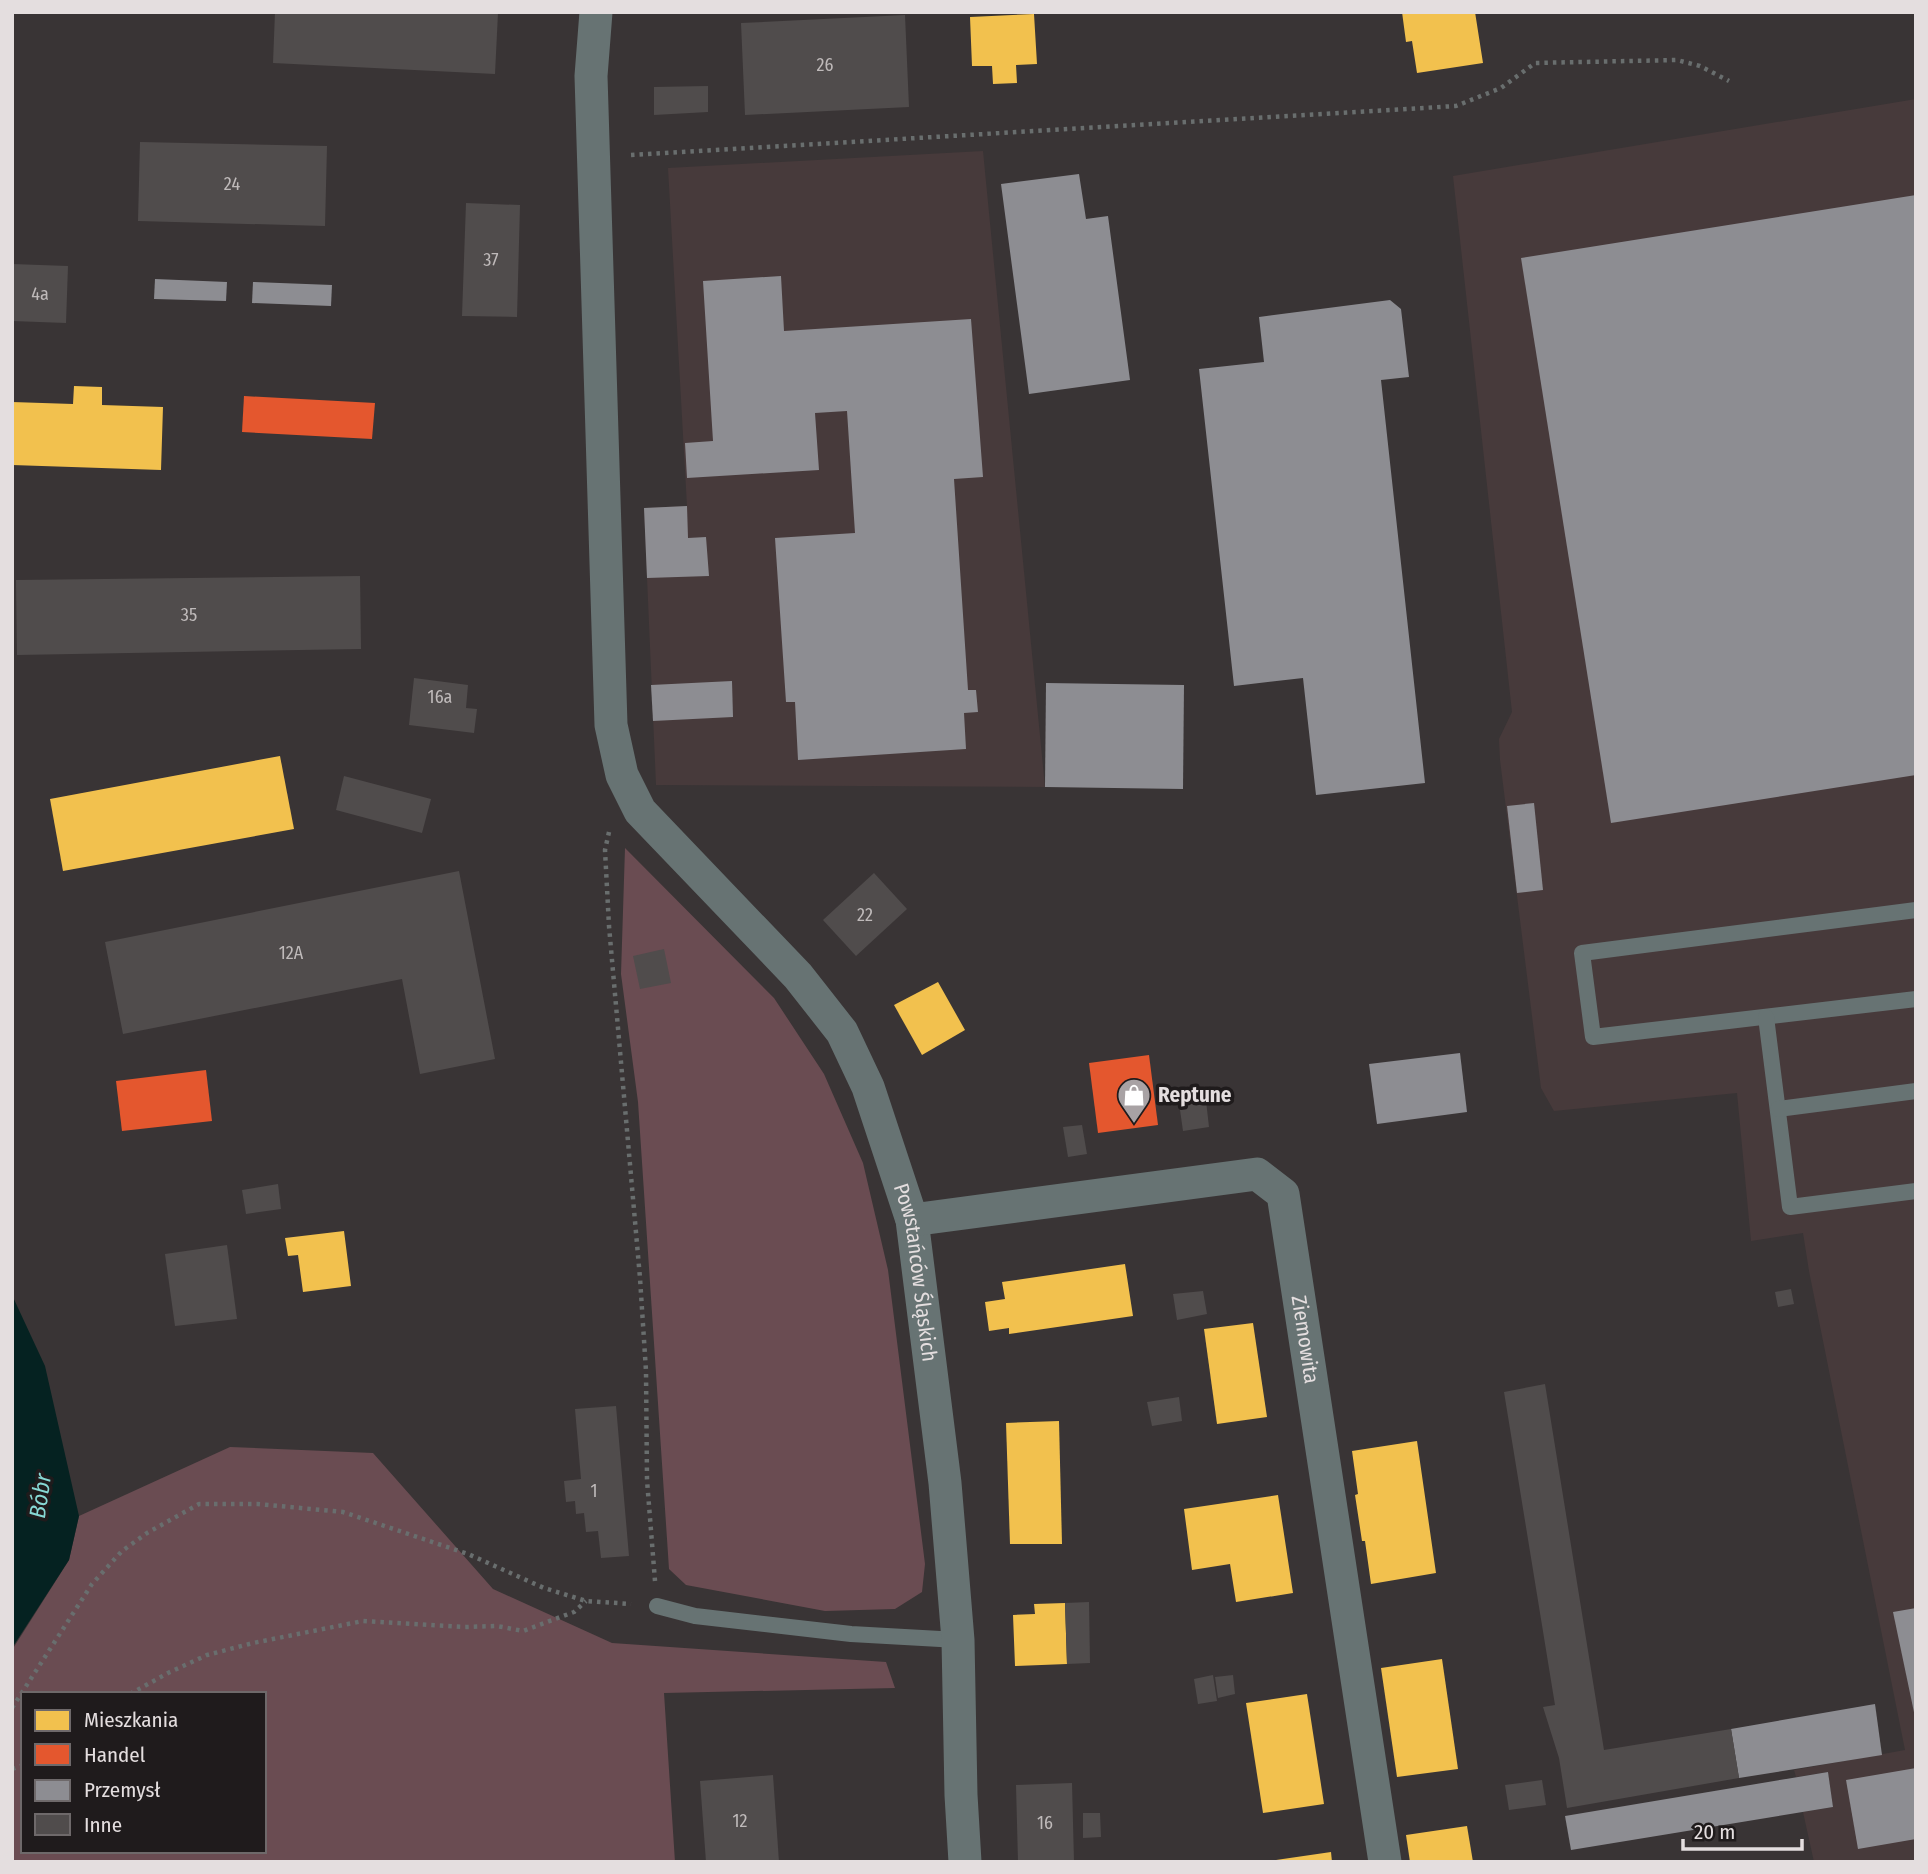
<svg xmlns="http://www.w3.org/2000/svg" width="1928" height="1874" viewBox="0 0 1928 1874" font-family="'Fira Sans Condensed',sans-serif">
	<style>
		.built { fill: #473a3b }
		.green { fill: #6a4c52; fill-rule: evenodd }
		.water { fill: #052221 }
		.homes { fill: #f2c14e }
		.shops { fill: #e4572e }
		.industry { fill: #8d8d92 }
		.building { fill: #504c4c }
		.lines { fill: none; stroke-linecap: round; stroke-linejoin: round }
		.path { stroke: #696e6e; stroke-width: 4.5; stroke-dasharray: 3.5 5; stroke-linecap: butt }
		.lane { stroke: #677373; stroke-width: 16 }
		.street { stroke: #677373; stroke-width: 33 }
		.labels { text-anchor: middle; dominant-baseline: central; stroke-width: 7; stroke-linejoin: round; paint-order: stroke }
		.number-label { font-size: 18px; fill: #bfbaba }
		.poi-label { font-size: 21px; font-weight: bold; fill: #e4dedf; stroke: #1f1b1c; text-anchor: start }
		.street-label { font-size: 21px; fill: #e4dedf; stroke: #1f1b1c }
		.water-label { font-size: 23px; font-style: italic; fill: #87d8d4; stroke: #1f1b1c }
	</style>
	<rect width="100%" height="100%" fill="#393435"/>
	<g class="built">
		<path d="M1916,99V1862H1814L1803,1812L1833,1807L1828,1772L1796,1777L1794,1770L1905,1750L1809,1271L1803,1233L1751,1241L1737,1093L1554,1111L1541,1088L1500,760L1499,739L1512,712L1453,176Z"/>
		<path d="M983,151L1045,787L656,785L644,508L687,506L668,168Z"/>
	</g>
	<g class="green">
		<path d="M625,848L774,998L824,1074L863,1163L888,1270L925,1564L922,1592L895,1609L825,1611L686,1585L669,1569L638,1102L621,974Z"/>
		<path d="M230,1447L373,1453L493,1589L612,1643L886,1662L895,1688L664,1693L675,1862H12V1650L69,1560L79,1516ZM23,1694H264V1851H23Z"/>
	</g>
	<path class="water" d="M12,1295L45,1366L79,1516L69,1560L12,1648Z"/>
	<g class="homes">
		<path d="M1402,12H1475L1483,63L1417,73L1412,41L1406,42Z"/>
		<path d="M1034,14L1037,64L1016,65L1017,83L993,84L992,66H972L970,17Z"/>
		<path d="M74,386L102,387V405L163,407L161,470L12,465V402L73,404Z"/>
		<path d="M280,756L294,829L63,871L50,799Z"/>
		<path d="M938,982L965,1030L922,1055L894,1005Z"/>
		<path d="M344,1231L351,1286L303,1292L298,1255L288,1256L285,1238Z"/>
		<path d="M1125,1264L1133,1316L1009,1334V1328L989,1331L985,1302L1005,1299L1002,1282Z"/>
		<path d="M1253,1323L1267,1417L1217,1424L1204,1329Z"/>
		<path d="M1059,1421L1062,1544H1010L1006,1423Z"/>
		<path d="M1417,1441L1436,1573L1371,1584L1365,1541H1362L1355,1495L1358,1494L1352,1451Z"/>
		<path d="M1278,1495L1293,1593L1236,1602L1230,1564L1192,1570L1184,1509Z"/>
		<path d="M1065,1603L1067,1664L1015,1666L1013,1615L1035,1614L1034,1604Z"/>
		<path d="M1442,1659L1458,1769L1397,1777L1381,1668Z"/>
		<path d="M1307,1694L1324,1804L1263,1813L1246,1703Z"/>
		<path d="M1467,1826L1473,1862H1410L1406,1835Z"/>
		<path d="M1331,1852L1332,1862H1276V1860Z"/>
	</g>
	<g class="shops">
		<path d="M244,396L375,403L372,439L242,432Z"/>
		<path d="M1149,1055L1158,1125L1098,1133L1089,1063Z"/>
		<path d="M206,1070L212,1121L122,1131L116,1081Z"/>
	</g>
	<g class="industry">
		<path d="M1079,174L1086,219L1108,216L1130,380L1029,394L1001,184Z"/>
		<path d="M1916,195V775L1611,823L1521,258Z"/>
		<path d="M781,276L784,331L971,319L983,477L954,479L968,690H976L978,712L964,713L966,749L798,760L795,702H786L775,538L855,533L847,411L815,413L819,470L687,478L685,443L713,441L703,281Z"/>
		<path d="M155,279L227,282L226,301L154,299Z"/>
		<path d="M253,282L332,285L331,306L252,303Z"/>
		<path d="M1390,300L1401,309L1409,377L1381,380L1425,783L1316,795L1303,678L1234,686L1199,369L1264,362L1259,317Z"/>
		<path d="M687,506L688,538L706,537L709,576L647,578L644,508Z"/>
		<path d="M732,681L733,717L653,721L651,685Z"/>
		<path d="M1046,683L1184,685L1183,789L1045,787Z"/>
		<path d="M1534,803L1543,890L1517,893L1507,806Z"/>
		<path d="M1460,1053L1467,1112L1377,1124L1369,1064Z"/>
		<path d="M1916,1608V1717H1915L1893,1612Z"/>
		<path d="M1875,1704L1882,1755L1739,1778L1731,1729Z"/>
		<path d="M1916,1768V1839L1858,1849L1846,1780Z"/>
		<path d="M1828,1772L1833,1807L1571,1850L1565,1816Z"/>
	</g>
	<g class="building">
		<path d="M275,12L498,13L495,74L273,63Z"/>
		<path d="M905,15L909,107L745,115L741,23Z"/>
		<path d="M708,86V112L654,115V87Z"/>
		<path d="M140,142L327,146L325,226L138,221Z"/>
		<path d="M466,203L520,205L517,317L462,316Z"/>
		<path d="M12,264L68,266L66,323L12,321Z"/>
		<path d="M360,576L361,649L17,655L16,580Z"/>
		<path d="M414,678L468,685L466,708L477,709L474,733L409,725Z"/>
		<path d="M344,776L431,799L422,833L336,810Z"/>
		<path d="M459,871L495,1059L420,1074L402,979L123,1034L105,942Z"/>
		<path d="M874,873L907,909L856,956L823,920Z"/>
		<path d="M664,949L671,983L640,989L633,956Z"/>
		<path d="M1205,1092L1209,1127L1183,1131L1178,1096Z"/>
		<path d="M1082,1125L1087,1154L1068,1157L1063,1127Z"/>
		<path d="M278,1184L281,1209L246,1214L242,1190Z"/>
		<path d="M227,1245L237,1319L175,1326L165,1254Z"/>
		<path d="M1791,1289L1794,1304L1778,1307L1775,1292Z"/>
		<path d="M1203,1291L1207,1314L1177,1320L1173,1294Z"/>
		<path d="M1545,1384L1604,1750L1731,1729L1739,1778L1567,1808L1559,1758L1543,1707L1555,1705L1504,1392Z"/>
		<path d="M1179,1397L1182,1421L1152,1426L1147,1402Z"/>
		<path d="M616,1406L629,1556L601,1558L598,1531L586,1532L584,1513L576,1514L575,1501L566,1502L564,1481L581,1479L575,1409Z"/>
		<path d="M1089,1602L1090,1663L1067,1664L1065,1603Z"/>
		<path d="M1213,1675L1217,1701L1198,1704L1194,1679Z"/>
		<path d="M1233,1675L1235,1694L1218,1698L1215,1677Z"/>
		<path d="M773,1775L779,1862H706L700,1781Z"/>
		<path d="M1542,1780L1546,1805L1509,1810L1505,1785Z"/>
		<path d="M1072,1783L1074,1862H1018L1016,1785Z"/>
		<path d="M1083,1813H1100L1101,1837L1083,1838Z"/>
	</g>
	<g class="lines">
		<g class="path">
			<path d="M631,155L1456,106L1501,88L1535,63L1677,60L1700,66L1729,81"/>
			<path d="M609,832L605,850L609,926L640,1278L646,1371L647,1480L655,1581"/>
			<path d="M130,1694L168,1673L207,1655L253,1643L363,1621L465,1627L497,1626L523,1631L574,1612L586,1601"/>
			<path d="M12,1708L92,1584L122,1551L147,1533L199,1504H258L343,1512L468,1554L544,1588L586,1601L631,1604"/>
			<path d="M12,1769L23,1765"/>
		</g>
		<g class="lane">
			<path d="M1916,910L1582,953L1593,1037L1916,999"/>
			<path d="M1766,1017L1790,1207L1916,1191"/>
			<path d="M1778,1109L1916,1091"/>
			<path d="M657,1606L695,1616L851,1634L958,1640"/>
		</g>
		<g class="street">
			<path id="s1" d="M596,12L591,76L611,725L622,775L640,811L798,976L842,1032L868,1087L912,1220L945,1483L958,1640L961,1795L965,1862"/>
			<path id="s2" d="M912,1220L1257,1174L1283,1194L1385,1862"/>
		</g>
	</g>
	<defs>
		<symbol id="shop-pin" viewBox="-11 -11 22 30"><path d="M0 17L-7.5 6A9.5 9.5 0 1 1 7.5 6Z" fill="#a8a2a4" stroke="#1f1b1c"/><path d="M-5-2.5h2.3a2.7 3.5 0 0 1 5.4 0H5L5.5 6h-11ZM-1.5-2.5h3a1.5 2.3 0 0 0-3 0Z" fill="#fff"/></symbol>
	</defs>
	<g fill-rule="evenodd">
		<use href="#shop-pin" x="1115" y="1076" width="38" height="52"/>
	</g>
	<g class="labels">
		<g class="number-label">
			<text x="825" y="65">26</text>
			<text x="232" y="184">24</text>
			<text x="491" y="260">37</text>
			<text x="40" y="294">4a</text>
			<text x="189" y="615">35</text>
			<text x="440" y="697">16a</text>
			<text x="865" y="915">22</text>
			<text x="291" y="953">12A</text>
			<text x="594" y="1491">1</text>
			<text x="740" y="1821">12</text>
			<text x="1045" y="1823">16</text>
		</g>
		<g class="poi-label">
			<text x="1158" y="1095">Reptune</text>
		</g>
		<g class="street-label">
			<text stroke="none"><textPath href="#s1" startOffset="1358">Powstańców Śląskich</textPath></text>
			<text stroke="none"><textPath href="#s2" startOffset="528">Ziemowita</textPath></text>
		</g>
		<g class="water-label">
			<text transform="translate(40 1496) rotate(-82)">Bóbr</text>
		</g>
	</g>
	<rect width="1928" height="1874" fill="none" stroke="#e4dedf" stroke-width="28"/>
	<rect x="21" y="1692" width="245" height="161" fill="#1f1b1c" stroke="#6e696a" stroke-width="2"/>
	<rect x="35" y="1710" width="35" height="21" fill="#f2c14e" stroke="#6e696a" stroke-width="2"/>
	<text x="84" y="1727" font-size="21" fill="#e4dedf">Mieszkania</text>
	<rect x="35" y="1744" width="35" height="21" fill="#e4572e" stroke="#6e696a" stroke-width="2"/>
	<text x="84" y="1762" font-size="21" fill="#e4dedf">Handel</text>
	<rect x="35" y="1780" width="35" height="21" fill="#8d8d92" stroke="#6e696a" stroke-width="2"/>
	<text x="84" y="1797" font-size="21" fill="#e4dedf">Przemysł</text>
	<rect x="35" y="1814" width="35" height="21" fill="#504c4c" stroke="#6e696a" stroke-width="2"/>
	<text x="84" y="1832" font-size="21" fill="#e4dedf">Inne</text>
	<path d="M1683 1839v10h119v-10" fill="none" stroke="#e4dedf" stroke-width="3.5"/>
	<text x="1694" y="1839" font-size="21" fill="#e4dedf" stroke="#1f1b1c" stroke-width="5" paint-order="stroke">20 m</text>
</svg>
